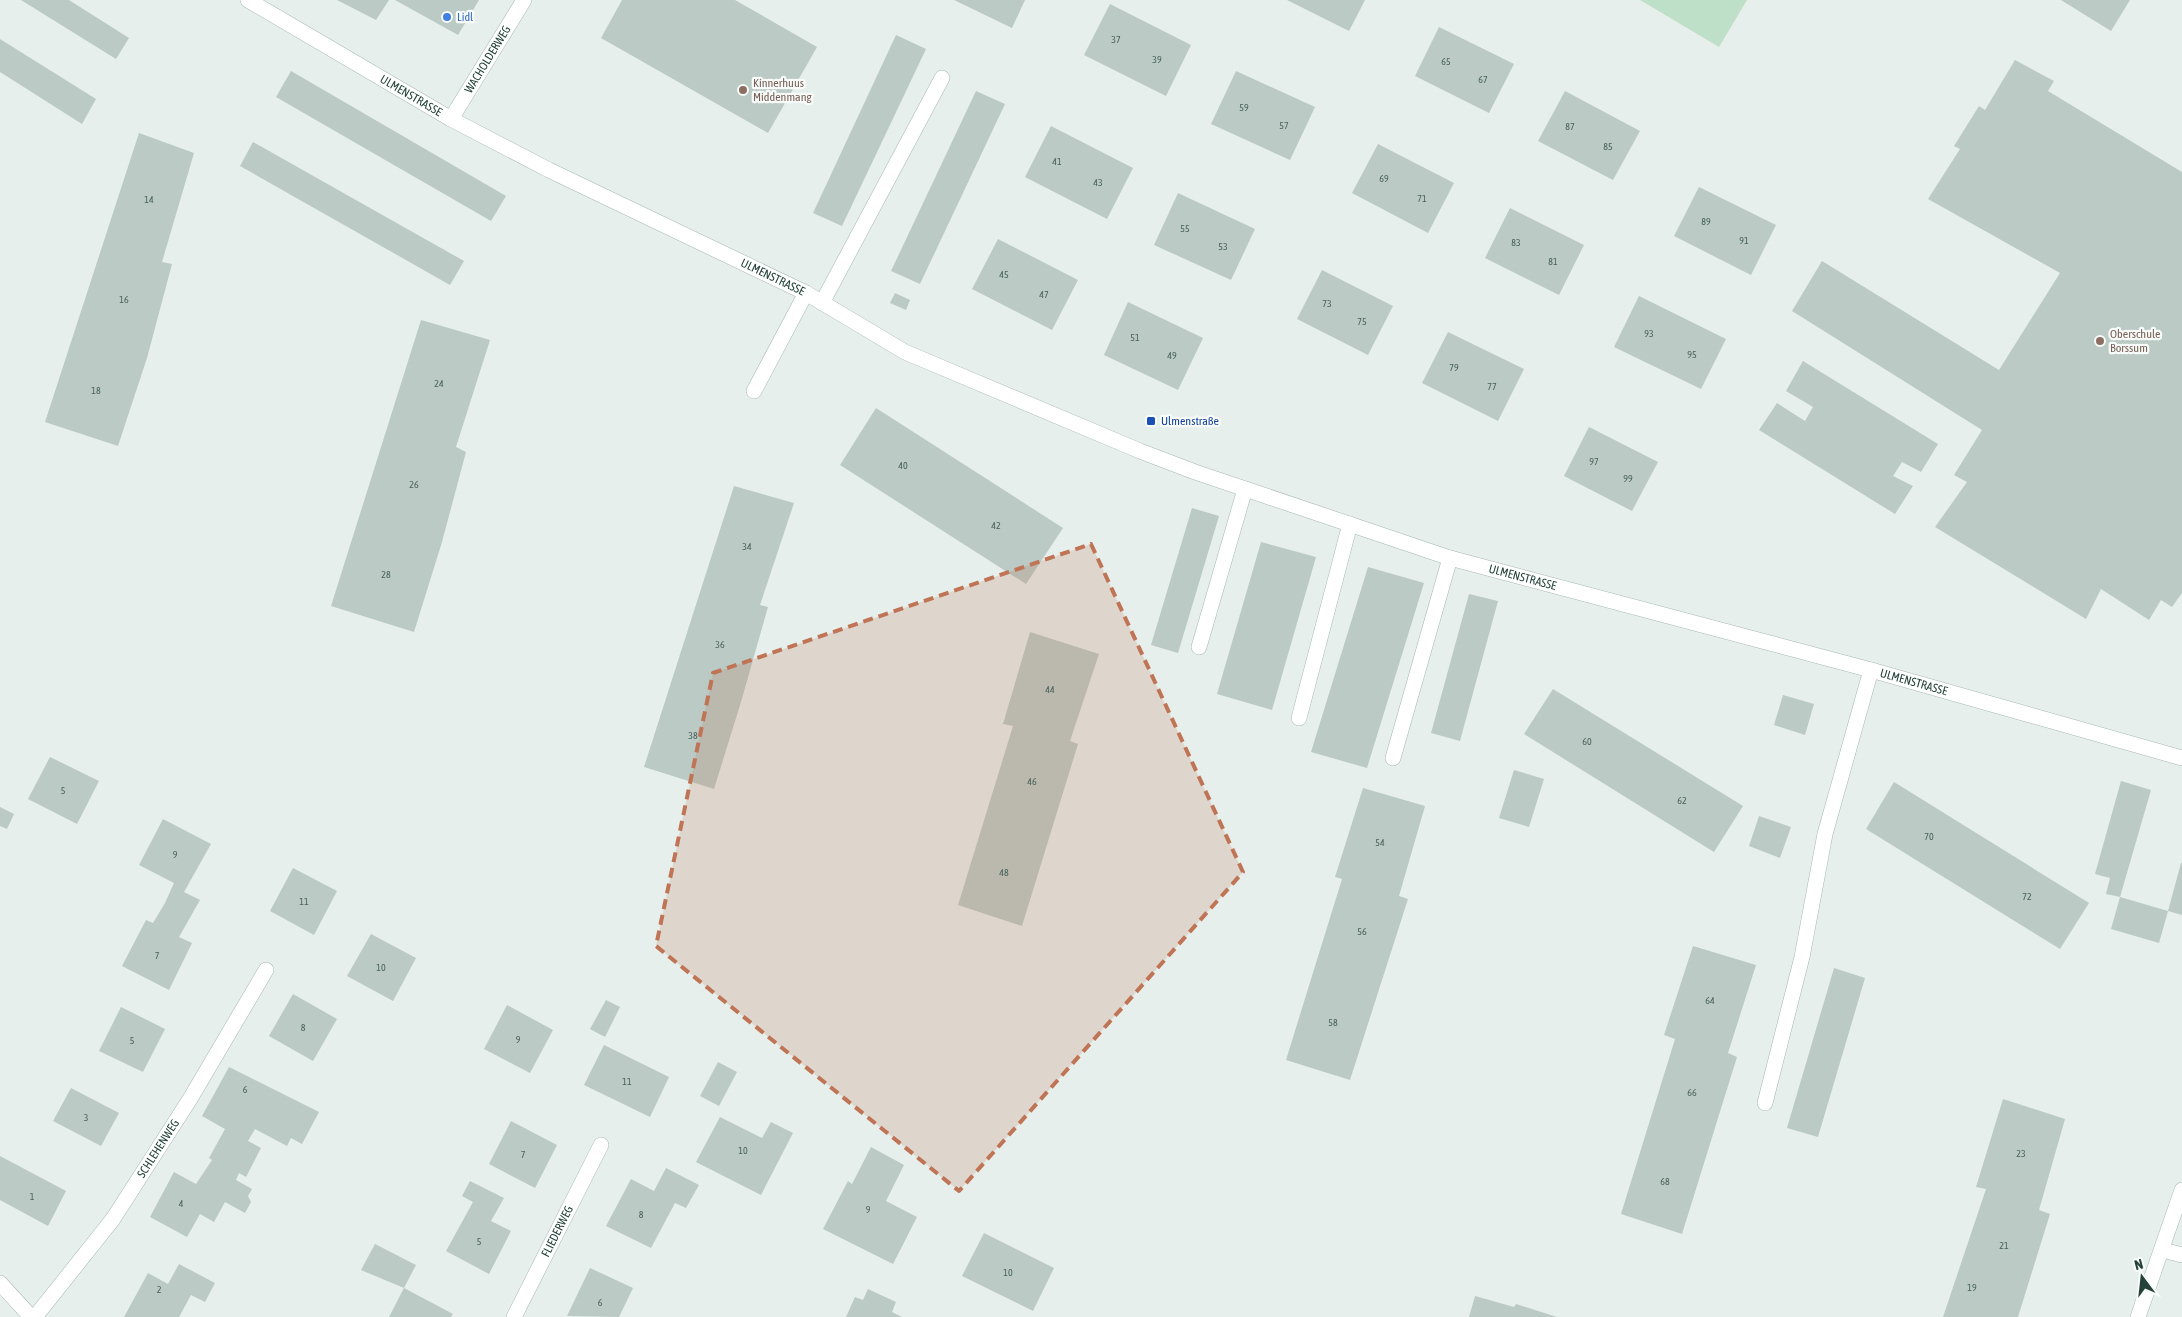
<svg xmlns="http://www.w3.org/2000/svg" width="2182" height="1317" viewBox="0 0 2182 1317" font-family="'Asap Condensed',sans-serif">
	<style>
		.green { fill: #bfe0c8 }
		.building { fill: #bbcac4 }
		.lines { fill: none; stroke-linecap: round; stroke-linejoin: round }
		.lane-casing { stroke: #a8b8b2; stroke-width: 16 }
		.street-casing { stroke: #a8b8b2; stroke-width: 16 }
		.lane { stroke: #fff; stroke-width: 15 }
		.street { stroke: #fff; stroke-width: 15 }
		.marked { fill: #c07456; fill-opacity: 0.2; stroke: #c07456; stroke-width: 4; stroke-dasharray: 10 6; stroke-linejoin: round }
		.shop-dot { fill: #3f7fe0; stroke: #f7fbf9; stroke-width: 2 }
		.education-dot { fill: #8d6e63; stroke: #f7fbf9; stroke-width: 2 }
		.transit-dot { fill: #1a4fb4; stroke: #f7fbf9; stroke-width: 2 }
		.labels { text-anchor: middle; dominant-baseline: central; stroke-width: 4.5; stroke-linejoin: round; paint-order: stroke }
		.number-label { font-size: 10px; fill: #4a645c }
		.shop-label { font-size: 12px; fill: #366cbe; stroke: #f7fbf9; text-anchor: start }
		.street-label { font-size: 12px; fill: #24423a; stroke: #f7fbf9 }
		.education-label { font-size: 12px; fill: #785e54; stroke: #f7fbf9; text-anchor: start }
		.transit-label { font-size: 12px; fill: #164399; stroke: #f7fbf9; text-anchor: start }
	</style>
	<rect width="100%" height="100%" fill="#e6efeb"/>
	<path class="green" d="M1640,0H1747L1719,47Z"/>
	<g class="building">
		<path d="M21,0H69L129,38L116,59Z"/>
		<path d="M337,0H389L376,20Z"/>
		<path d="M395,0H479L458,35Z"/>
		<path d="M622,0H735L817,47L768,133L601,38Z"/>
		<path d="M954,0H1025L1012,28Z"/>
		<path d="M1287,0H1365L1349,31Z"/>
		<path d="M2061,0H2130L2111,31Z"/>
		<path d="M1110,4L1191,45L1166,96L1084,55Z"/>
		<path d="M1439,27L1514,64L1489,113L1415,76Z"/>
		<path d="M896,35L926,49L842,226L813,213Z"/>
		<path d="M0,39L96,99L82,124L0,72Z"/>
		<path d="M2015,60L2054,81L2048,91L2182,172V593L2172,607L2161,600L2149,620L2101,589L2086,619L1935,527L1967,482L1954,475L1982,430L1792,311L1822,261L1999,370L2060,273L1928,199L1960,149L1954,146L1979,106L1985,110Z"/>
		<path d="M291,71L506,196L491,221L276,97Z"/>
		<path d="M1236,71L1315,107L1290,160L1211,124Z"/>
		<path d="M976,91L1005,104L920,284L891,271Z"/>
		<path d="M1565,91L1640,131L1613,180L1538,141Z"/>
		<path d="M1051,126L1133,168L1107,219L1025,177Z"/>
		<path d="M139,133L194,153L162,262L172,264L147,358L118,446L45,422Z"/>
		<path d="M253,142L464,261L450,285L240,166Z"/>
		<path d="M1378,144L1454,183L1428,233L1352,193Z"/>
		<path d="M1699,187L1776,225L1751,275L1674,236Z"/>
		<path d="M1178,193L1255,229L1231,280L1154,245Z"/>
		<path d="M1510,208L1584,245L1559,295L1485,258Z"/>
		<path d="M998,239L1078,280L1052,330L972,289Z"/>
		<path d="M1322,270L1393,306L1368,355L1297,319Z"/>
		<path d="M895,293L910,300L906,310L890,303Z"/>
		<path d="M1639,296L1726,339L1701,389L1614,347Z"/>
		<path d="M1128,302L1203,338L1178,390L1104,355Z"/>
		<path d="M421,320L490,340L456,447L466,452L442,542L414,632L331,606Z"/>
		<path d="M1448,332L1524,369L1498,421L1422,383Z"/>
		<path d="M1803,361L1938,444L1921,472L1902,462L1893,476L1913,486L1895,514L1759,430L1777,403L1805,421L1813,407L1786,391Z"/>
		<path d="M876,408L1063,528L1026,584L840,465Z"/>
		<path d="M1589,427L1658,462L1632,511L1564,476Z"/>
		<path d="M734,486L794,503L760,605L768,607L741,702L714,789L644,767Z"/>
		<path d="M1192,508L1219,516L1178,653L1151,645Z"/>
		<path d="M1261,542L1316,557L1272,710L1217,694Z"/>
		<path d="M1368,567L1424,583L1367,768L1311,752Z"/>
		<path d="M1469,594L1498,601L1460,741L1431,733Z"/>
		<path d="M1030,632L1099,654L1070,741L1078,744L1022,926L958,905L1013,726L1003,724Z"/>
		<path d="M1553,689L1743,806L1714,852L1524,734Z"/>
		<path d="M1783,695L1814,704L1805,735L1774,725Z"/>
		<path d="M50,757L99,781L77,824L28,799Z"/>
		<path d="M1514,770L1544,779L1529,827L1499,818Z"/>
		<path d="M2121,781L2151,790L2120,897L2106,894L2110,878L2095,874Z"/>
		<path d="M1894,782L2089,903L2060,949L1866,829Z"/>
		<path d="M1363,788L1425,806L1399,896L1408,899L1350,1080L1286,1060L1342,879L1335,877Z"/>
		<path d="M0,807L14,814L7,829L0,826Z"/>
		<path d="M1759,816L1791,827L1780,858L1749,846Z"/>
		<path d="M163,819L211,844L184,892L200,900L179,937L192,943L169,990L122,966L146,920L153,923L165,903L174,883L139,865Z"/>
		<path d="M2181,863H2182V915L2168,911Z"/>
		<path d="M293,868L337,891L314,935L270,911Z"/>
		<path d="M2120,897L2168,911L2159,943L2111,929Z"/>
		<path d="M371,934L416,958L393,1001L347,976Z"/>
		<path d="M1693,946L1756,965L1728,1053L1737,1057L1682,1234L1621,1214L1675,1039L1664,1035Z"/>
		<path d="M1834,968L1865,978L1818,1137L1787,1128Z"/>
		<path d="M293,994L337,1019L313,1061L269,1036Z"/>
		<path d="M606,1000L620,1007L605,1037L590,1029Z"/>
		<path d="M507,1005L553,1030L530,1073L484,1049Z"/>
		<path d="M121,1007L165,1029L143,1072L99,1051Z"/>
		<path d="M604,1045L669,1077L650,1117L584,1085Z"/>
		<path d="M718,1062L737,1072L719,1106L700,1096Z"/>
		<path d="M229,1067L319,1112L302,1144L291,1138L287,1146L255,1129L248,1141L261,1148L246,1177L239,1173L236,1180L252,1189L248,1196L251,1202L245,1213L225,1202L214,1222L200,1214L187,1237L150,1217L174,1172L196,1184L212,1160L209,1158L225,1129L202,1116Z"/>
		<path d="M71,1088L119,1113L101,1146L53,1121Z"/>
		<path d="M2003,1099L2065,1119L2039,1210L2050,1214L2018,1317H1943L1986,1189L1976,1187Z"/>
		<path d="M720,1117L762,1138L771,1122L793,1133L761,1195L696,1162Z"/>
		<path d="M511,1121L557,1145L535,1188L489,1164Z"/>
		<path d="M871,1147L904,1165L886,1201L917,1217L893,1264L823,1229L848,1181L852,1184Z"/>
		<path d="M0,1156L66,1191L48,1226L0,1200Z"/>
		<path d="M666,1168L699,1185L686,1208L675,1203L651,1248L606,1226L631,1179L654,1191Z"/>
		<path d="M470,1181L504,1198L491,1221L511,1231L489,1274L446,1251L473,1202L462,1196Z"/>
		<path d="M984,1233L1054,1268L1033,1311L962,1276Z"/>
		<path d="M375,1244L416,1265L404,1288L361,1270Z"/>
		<path d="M179,1264L215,1283L205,1302L191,1295L179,1317H124L148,1273L168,1284Z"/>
		<path d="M590,1268L633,1288L619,1317L567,1316Z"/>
		<path d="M404,1288L453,1314L451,1317H389Z"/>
		<path d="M868,1289L896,1302L892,1312L902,1317H846L855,1297L863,1300Z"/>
		<path d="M1475,1296L1514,1307L1516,1304L1557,1317H1469Z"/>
	</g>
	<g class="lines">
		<defs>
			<g id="lane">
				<path d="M822,303L942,78"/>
				<path d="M754,391L806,293"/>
				<path d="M1199,647L1245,489"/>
				<path d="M1299,718L1350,524"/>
				<path d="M1393,758L1450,558"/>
				<path d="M1765,1103L1802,957L1825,834L1871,670"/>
				<path d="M2163,1250L2182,1255"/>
			</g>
			<g id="street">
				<path id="s1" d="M248,0L451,119L549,170L806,293L905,352L1140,451L1195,472L1450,558L1871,670L2182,758"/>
				<path id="s2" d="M451,119L524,0"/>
				<path d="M0,1283L31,1317"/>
				<path id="s3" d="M35,1317L113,1219L190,1099L266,970"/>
				<path id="s4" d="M514,1317L601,1145"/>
				<path d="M2138,1317L2182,1190"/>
			</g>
		</defs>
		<use href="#lane" class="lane-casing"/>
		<use href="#street" class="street-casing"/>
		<use href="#lane" class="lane"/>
		<use href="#street" class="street"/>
	</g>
	<path class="marked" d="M1091,544L1243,872L959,1191L656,946L713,673Z"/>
	<circle class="shop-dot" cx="447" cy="17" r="5"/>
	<g class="education-dot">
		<circle cx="743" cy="90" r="5"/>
		<circle cx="2100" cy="341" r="5"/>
	</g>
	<rect class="transit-dot" x="1146" y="416" width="10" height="10" rx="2.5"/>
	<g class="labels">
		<g class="number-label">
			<text x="1116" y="39">37</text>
			<text x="1157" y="59">39</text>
			<text x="1446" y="61">65</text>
			<text x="1483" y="79">67</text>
			<text x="1244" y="107">59</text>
			<text x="1284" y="125">57</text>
			<text x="1570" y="126">87</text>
			<text x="1608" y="146">85</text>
			<text x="1057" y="161">41</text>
			<text x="1384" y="178">69</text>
			<text x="1098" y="182">43</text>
			<text x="1422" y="198">71</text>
			<text x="149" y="199">14</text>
			<text x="1706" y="221">89</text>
			<text x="1185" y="228">55</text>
			<text x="1744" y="240">91</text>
			<text x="1516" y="242">83</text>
			<text x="1223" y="246">53</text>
			<text x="1553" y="261">81</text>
			<text x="1004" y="274">45</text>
			<text x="1044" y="294">47</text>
			<text x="124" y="299">16</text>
			<text x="1327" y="303">73</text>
			<text x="1362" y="321">75</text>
			<text x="1649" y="333">93</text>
			<text x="1135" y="337">51</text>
			<text x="1692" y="354">95</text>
			<text x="1172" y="355">49</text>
			<text x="1454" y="367">79</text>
			<text x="439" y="383">24</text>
			<text x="1492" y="386">77</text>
			<text x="96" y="390">18</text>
			<text x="1594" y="461">97</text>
			<text x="903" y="465">40</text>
			<text x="1628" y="478">99</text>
			<text x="414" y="484">26</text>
			<text x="996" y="525">42</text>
			<text x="747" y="546">34</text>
			<text x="386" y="574">28</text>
			<text x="720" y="644">36</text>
			<text x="1050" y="689">44</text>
			<text x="693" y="735">38</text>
			<text x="1587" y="741">60</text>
			<text x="1032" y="781">46</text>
			<text x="63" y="790">5</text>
			<text x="1682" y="800">62</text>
			<text x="1929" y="836">70</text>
			<text x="1380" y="842">54</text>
			<text x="175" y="854">9</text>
			<text x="1004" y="872">48</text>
			<text x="2027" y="896">72</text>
			<text x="304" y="901">11</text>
			<text x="1362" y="931">56</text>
			<text x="157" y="955">7</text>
			<text x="381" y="967">10</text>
			<text x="1710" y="1000">64</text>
			<text x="1333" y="1022">58</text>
			<text x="303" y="1027">8</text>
			<text x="518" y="1039">9</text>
			<text x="132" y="1040">5</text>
			<text x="627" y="1081">11</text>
			<text x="245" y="1089">6</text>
			<text x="1692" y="1092">66</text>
			<text x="86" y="1117">3</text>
			<text x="743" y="1150">10</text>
			<text x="2021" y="1153">23</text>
			<text x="523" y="1154">7</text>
			<text x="1665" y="1181">68</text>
			<text x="32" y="1196">1</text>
			<text x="181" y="1203">4</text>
			<text x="868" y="1209">9</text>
			<text x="641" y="1214">8</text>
			<text x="479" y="1241">5</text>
			<text x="2004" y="1245">21</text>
			<text x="1008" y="1272">10</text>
			<text x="1972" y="1287">19</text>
			<text x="159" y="1289">2</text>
			<text x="600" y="1302">6</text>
		</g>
		<g class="shop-label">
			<text x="457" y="17">Lidl</text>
		</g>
		<g class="street-label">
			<text stroke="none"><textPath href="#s2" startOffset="70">WACHOLDERWEG</textPath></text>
			<text stroke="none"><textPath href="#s1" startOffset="189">ULMENSTRASSE</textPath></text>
			<text stroke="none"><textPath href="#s1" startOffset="594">ULMENSTRASSE</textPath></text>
			<text stroke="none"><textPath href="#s1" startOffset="1404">ULMENSTRASSE</textPath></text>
			<text stroke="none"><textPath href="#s1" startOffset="1809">ULMENSTRASSE</textPath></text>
			<text stroke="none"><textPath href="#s3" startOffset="209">SCHLEHENWEG</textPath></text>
			<text stroke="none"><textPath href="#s4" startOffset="96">FLIEDERWEG</textPath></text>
		</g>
		<g class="education-label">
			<text x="753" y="83">Kinnerhuus<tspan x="753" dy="14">Middenmang</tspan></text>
			<text x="2110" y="334">Oberschule<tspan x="2110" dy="14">Borssum</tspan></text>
		</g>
		<g class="transit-label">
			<text x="1161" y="421">Ulmenstraße</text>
		</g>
	</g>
	<g transform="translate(2142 1277) rotate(345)" stroke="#f7fbf9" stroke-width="4" paint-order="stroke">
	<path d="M0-4L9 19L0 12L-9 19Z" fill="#24423a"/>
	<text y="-8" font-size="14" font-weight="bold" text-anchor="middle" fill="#24423a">N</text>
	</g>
</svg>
